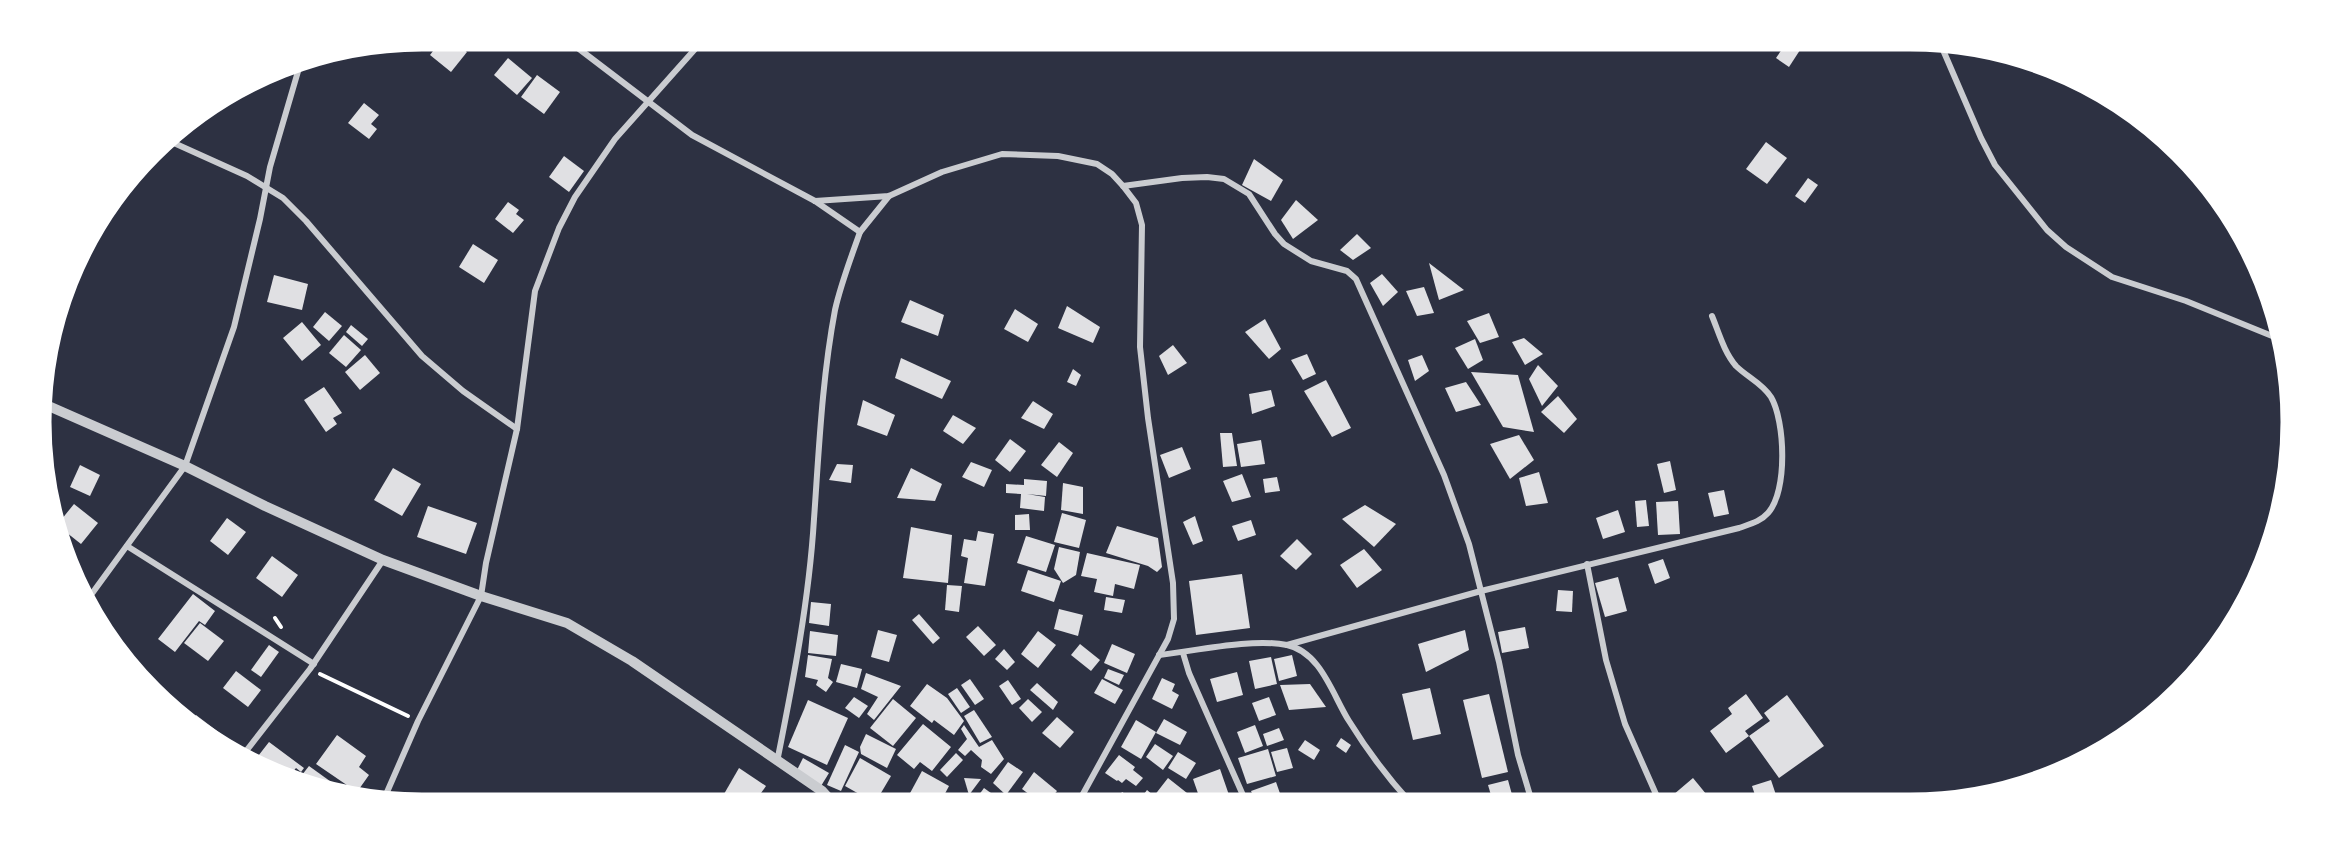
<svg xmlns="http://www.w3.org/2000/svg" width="2331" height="843" viewBox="0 0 2331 843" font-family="Commissioner,sans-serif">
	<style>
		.building { fill: #e0e0e3 }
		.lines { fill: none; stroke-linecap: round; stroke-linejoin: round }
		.path { stroke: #fff; stroke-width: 4 }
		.minor { stroke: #caccd0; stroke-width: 6 }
		.tertiary { stroke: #caccd0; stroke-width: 10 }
		.rim { fill: none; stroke: #fff; stroke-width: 3 }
	</style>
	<rect width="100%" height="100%" fill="#2d3142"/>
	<g class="building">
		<path d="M442,39H450L467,52L451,72L430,55Z"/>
		<path d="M1789,39L1802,47L1789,67L1776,58Z"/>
		<path d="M508,58L532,78L517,95L494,75Z"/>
		<path d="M537,75L560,92L544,114L521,97Z"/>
		<path d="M364,103L379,115L371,124L377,129L369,139L348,123Z"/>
		<path d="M1766,142L1787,158L1767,184L1746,169Z"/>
		<path d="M564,156L584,171L569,192L549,177Z"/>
		<path d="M1254,159L1283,180L1271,201L1242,185Z"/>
		<path d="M1808,178L1818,185L1805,203L1795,196Z"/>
		<path d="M1296,200L1318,220L1293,239L1281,220Z"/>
		<path d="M508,202L519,210L516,214L524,220L513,233L495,219Z"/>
		<path d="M1357,234L1371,248L1353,260L1340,250Z"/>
		<path d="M473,244L498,260L484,283L459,267Z"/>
		<path d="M1429,263L1464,290L1439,300Z"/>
		<path d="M1382,274L1398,292L1383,306L1370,283Z"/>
		<path d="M274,275L308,284L302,310L267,302Z"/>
		<path d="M1424,287L1434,313L1417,316L1406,291Z"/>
		<path d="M910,300L944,315L938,336L901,322Z"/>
		<path d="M1067,306L1100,327L1093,343L1058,328Z"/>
		<path d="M1015,309L1038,324L1028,342L1004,329Z"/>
		<path d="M325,312L342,326L329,341L313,327Z"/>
		<path d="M1489,313L1499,337L1480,343L1467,321Z"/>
		<path d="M1265,319L1281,349L1269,359L1245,332Z"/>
		<path d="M302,322L321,345L302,361L283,338Z"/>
		<path d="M351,325L368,339L362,346L346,332Z"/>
		<path d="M344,335L361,350L346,367L329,353Z"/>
		<path d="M1524,338L1543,354L1525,365L1512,342Z"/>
		<path d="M1475,339L1483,360L1468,369L1455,348Z"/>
		<path d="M1173,345L1187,363L1168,375L1159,356Z"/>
		<path d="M1307,354L1316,374L1303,380L1291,360Z"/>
		<path d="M365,355L380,373L360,390L345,372Z"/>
		<path d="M1422,355L1429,371L1415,381L1408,360Z"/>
		<path d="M901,358L951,381L942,399L895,378Z"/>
		<path d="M1538,365L1558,386L1542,406L1529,379Z"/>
		<path d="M1073,369L1081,375L1076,386L1067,382Z"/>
		<path d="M1471,372L1518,375L1534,432L1503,427Z"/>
		<path d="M1326,380L1351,428L1332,437L1304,391Z"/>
		<path d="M1466,382L1481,405L1456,412L1445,388Z"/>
		<path d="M324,387L342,413L333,418L337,424L326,432L304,400Z"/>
		<path d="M1271,390L1275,406L1252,414L1249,394Z"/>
		<path d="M1558,396L1577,419L1564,433L1541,412Z"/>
		<path d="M863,400L895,415L887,436L857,425Z"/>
		<path d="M1033,401L1053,414L1044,429L1021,418Z"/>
		<path d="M953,415L976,428L963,444L943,431Z"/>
		<path d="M1220,433H1232L1237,466L1223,467Z"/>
		<path d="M1519,435L1534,460L1510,479L1490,444Z"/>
		<path d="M1010,439L1026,451L1010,472L995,460Z"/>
		<path d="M1261,440L1265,464L1241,467L1237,444Z"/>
		<path d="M1059,442L1073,453L1057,477L1041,465Z"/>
		<path d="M1182,447L1191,469L1169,478L1160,455Z"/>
		<path d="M1670,461L1676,490L1664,493L1657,464Z"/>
		<path d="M971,462L992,470L984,487L962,477Z"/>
		<path d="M837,464L853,465L851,483L829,480Z"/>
		<path d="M80,465L100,475L90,496L70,487Z"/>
		<path d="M393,468L421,484L402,516L374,500Z"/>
		<path d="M911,468L942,484L935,501L897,498Z"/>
		<path d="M1539,472L1548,503L1526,506L1519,478Z"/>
		<path d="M1242,474L1251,497L1232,502L1223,481Z"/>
		<path d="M1277,477L1280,491L1265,493L1263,479Z"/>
		<path d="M1024,479L1047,481L1046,496L1027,494L1045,497L1044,511L1020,508L1021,494L1006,493V484L1024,485Z"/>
		<path d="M1063,483L1083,487V514L1061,510Z"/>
		<path d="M1724,490L1729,514L1714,517L1708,493Z"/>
		<path d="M1646,500L1649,526L1637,527L1635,501Z"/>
		<path d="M1678,501L1680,534L1658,535L1656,502Z"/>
		<path d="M74,504L98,523L81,544L57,525Z"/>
		<path d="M1365,505L1396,524L1374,547L1342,519Z"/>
		<path d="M428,506L477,523L466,554L417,537Z"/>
		<path d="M1618,510L1625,532L1603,539L1596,518Z"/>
		<path d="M1062,513L1086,520L1079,548L1054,542Z"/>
		<path d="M1029,514L1030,530H1015V515Z"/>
		<path d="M1195,516L1203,541L1193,545L1183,522Z"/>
		<path d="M227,518L246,532L228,555L210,541Z"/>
		<path d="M1251,520L1256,535L1238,541L1232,526Z"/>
		<path d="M1117,526L1158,538L1162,567L1157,572L1148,566L1106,553Z"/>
		<path d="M911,527L952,535L948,583L903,578Z"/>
		<path d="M978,531L994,534L985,586L964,583L968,558L961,556L964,539L976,541Z"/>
		<path d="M1026,536L1055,545L1046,572L1017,563Z"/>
		<path d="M1297,539L1312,554L1296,570L1280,556Z"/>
		<path d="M1059,547L1080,552L1076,575L1063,583L1054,569Z"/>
		<path d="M1364,549L1382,570L1357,588L1340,565Z"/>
		<path d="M1087,553L1140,565L1134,589L1115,584L1113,596L1094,592L1097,579L1081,576Z"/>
		<path d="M272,556L298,575L282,597L256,578Z"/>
		<path d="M1663,559L1670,578L1655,584L1648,564Z"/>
		<path d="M1028,570L1061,581L1054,602L1021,591Z"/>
		<path d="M1242,574L1250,628L1196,635L1189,581Z"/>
		<path d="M1618,577L1627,611L1605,617L1595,583Z"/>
		<path d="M947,585L962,586L959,612L945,610Z"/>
		<path d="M1558,590L1573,591L1572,612L1556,611Z"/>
		<path d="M193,594L215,611L205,625L199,621L175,652L158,639Z"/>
		<path d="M1106,597L1125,600L1122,613L1104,610Z"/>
		<path d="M811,602L831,604L829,626L809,623Z"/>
		<path d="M1059,609L1083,615L1078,636L1054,629Z"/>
		<path d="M919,614L940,638L933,644L912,620Z"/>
		<path d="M200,623L224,641L208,661L184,643Z"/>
		<path d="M978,626L996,645L984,656L966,637Z"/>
		<path d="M1525,627L1529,648L1502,653L1498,632Z"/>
		<path d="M878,630L897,635L889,662L871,657Z"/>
		<path d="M1465,630L1469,650L1426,672L1418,644Z"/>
		<path d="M810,631L838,635L836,656L808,653Z"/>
		<path d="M1038,631L1056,645L1038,668L1021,654Z"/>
		<path d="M1080,644L1100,660L1091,671L1071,655Z"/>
		<path d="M1112,644L1135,654L1127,673L1104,663Z"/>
		<path d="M269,645L279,652L261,677L251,670Z"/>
		<path d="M1004,649L1015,662L1007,670L995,659Z"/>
		<path d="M808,655L832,659L828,678L833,682L826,692L816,685L818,680L805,677Z"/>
		<path d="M1292,655L1297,676L1279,681L1274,659Z"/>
		<path d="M1271,657L1277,684L1255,689L1249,661Z"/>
		<path d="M841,664L862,669L857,688L836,682Z"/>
		<path d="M1108,669L1124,675L1119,685L1104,678Z"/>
		<path d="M236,671L261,690L248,707L223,688Z"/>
		<path d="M1237,672L1243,695L1217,702L1210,679Z"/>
		<path d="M866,673L901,686L874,720L867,714L878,697L861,689Z"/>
		<path d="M1162,678L1175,684L1172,691L1179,695L1172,709L1152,699Z"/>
		<path d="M970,679L984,699L975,705L961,685Z"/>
		<path d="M1102,679L1123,690L1115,704L1094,693Z"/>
		<path d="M1008,680L1021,699L1012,705L999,686Z"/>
		<path d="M1037,683L1058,702L1053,710L1030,690Z"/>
		<path d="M927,684L947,698L964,721L954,735L934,720L932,723L910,706Z"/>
		<path d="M1310,684L1326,707L1289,710L1280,685Z"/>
		<path d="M957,688L970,707L961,713L948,694Z"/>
		<path d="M1430,688L1441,734L1413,740L1402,694Z"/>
		<path d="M1489,694L1508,772L1482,778L1463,700Z"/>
		<path d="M1746,694L1763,718L1745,731L1749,736L1770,721L1764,713L1787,695L1824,746L1779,778L1749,736L1726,753L1710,731L1732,714L1728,708Z"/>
		<path d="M854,697L868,706L859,718L845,708Z"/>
		<path d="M1269,697L1276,715L1259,721L1252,703Z"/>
		<path d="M893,699L916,718L893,746L870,728Z"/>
		<path d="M1028,699L1042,712L1032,722L1019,708Z"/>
		<path d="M808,700L848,718L827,765L788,747Z"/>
		<path d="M974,710L992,737L980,743L964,716Z"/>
		<path d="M196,715L225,737L219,744L209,739L191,722Z"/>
		<path d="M1057,717L1074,732L1060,748L1042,733Z"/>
		<path d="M1164,719L1187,732L1180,745L1156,733Z"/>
		<path d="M1136,720L1156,732L1141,759L1121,747Z"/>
		<path d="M923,724L951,747L932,771L920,762L914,769L897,755Z"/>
		<path d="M964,725L979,747L992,740L1004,759L991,774L981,767L982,760L971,750L965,756L958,750L967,739L961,729Z"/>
		<path d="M1255,725L1263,746L1245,753L1237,732Z"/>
		<path d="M1279,728L1284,740L1267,746L1263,734Z"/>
		<path d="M866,734L896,749L887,768L861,754L860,747Z"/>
		<path d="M337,735L366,756L359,767L369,775L357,792L316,764Z"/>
		<path d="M1341,738L1351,745L1346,753L1336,746Z"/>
		<path d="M1305,740L1320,750L1314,760L1298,750Z"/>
		<path d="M269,742L304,768L301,772L296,768L292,773L287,770L285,774L255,760Z"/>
		<path d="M1155,744L1173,756L1163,770L1146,757Z"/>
		<path d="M845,745L859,752L841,791L827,785Z"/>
		<path d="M1287,748L1293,768L1277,772L1271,752Z"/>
		<path d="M1268,749L1276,776L1247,784L1238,758Z"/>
		<path d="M1178,752L1196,763L1186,779L1168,768Z"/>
		<path d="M956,753L963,760L947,777L940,770Z"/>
		<path d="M1119,755L1135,767L1133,770L1143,778L1136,786L1126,779L1122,783L1118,780L1117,781L1105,773Z"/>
		<path d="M803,758L829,773L821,786L796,772Z"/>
		<path d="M860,758L891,776L875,803L845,786Z"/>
		<path d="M1008,762L1023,772L1006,795L993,783Z"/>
		<path d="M309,766L334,784L329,792L298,780Z"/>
		<path d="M739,768L766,786L754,803H739L724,794Z"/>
		<path d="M1220,769L1229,795L1208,802H1201L1193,779Z"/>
		<path d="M922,771L949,786L940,803H922L909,795Z"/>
		<path d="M1034,772L1057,791L1047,803H1041L1022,789Z"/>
		<path d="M964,778L981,779L969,795Z"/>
		<path d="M1168,778L1187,793L1179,802H1147L1141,798L1147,790L1154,796Z"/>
		<path d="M1693,778L1711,800L1710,801H1678L1673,795Z"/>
		<path d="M1508,780L1514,802H1493L1488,785Z"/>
		<path d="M1771,780L1778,801H1757L1752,786Z"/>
		<path d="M1276,782L1283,802H1256L1251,791Z"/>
		<path d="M984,788L1002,801L1001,803H973Z"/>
		<path d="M1122,792L1138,802L1115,803Z"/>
		<path d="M1336,793L1339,802H1318L1317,799Z"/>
	</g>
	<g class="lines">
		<g class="path">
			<path d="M275,618L281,627"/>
			<path d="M320,674L408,716"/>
		</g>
		<g class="minor">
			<path d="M566,39L692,135L815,201L860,232L889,196"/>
			<path d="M1940,43L1981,138L1995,165L2047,230L2066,247L2112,277L2186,301L2277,338"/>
			<path d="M165,139L247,176L283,198L306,221L422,356L463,391L517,429"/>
			<path d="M1123,186L1182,178L1207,177L1224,179L1249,194L1275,234L1284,244L1311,261L1347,271L1356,279L1444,475L1469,544L1499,662L1518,755L1532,802"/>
			<path d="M815,201L889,196L942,172L1002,154L1058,156L1097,164L1112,174L1123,186L1136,203L1142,225L1140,347L1148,418L1173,583L1174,619L1168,639L1078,803"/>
			<path d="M127,546L314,664"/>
			<path d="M1587,564L1606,660L1625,724L1659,801"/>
			<path d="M88,599L185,466L234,327L260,219L270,167L299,68L297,64"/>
			<path d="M1287,645L1481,591L1739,528C1750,524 1760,522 1768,513C1788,491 1785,421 1771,397C1762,383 1747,377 1736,366C1724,352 1719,333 1712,316"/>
			<path d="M1183,653L1189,673L1246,802"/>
			<path d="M1159,655C1195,651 1252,638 1287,645C1321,652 1333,696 1349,721C1367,750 1387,777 1410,802"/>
			<path d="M243,755L310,669L383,560"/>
			<path d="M777,762C793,682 809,601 814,519C819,449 822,379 835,310C841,283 851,258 860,232"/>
			<path d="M384,799L418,721L481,596L486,563L517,429L535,291L559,228L575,197L615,139L704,39"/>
		</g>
		<path class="tertiary" d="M44,404L185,466L265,506L383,560L481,596L567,623L632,661L822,791L833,803"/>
	</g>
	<path d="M0 0H2331V843H0ZM422 50H1910A372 372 0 0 1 2282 422V422A372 372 0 0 1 1910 794H422A372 372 0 0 1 50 422V422A372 372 0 0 1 422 50Z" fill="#fff" fill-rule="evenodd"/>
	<path class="rim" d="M422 50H1910A372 372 0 0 1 2282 422V422A372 372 0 0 1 1910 794H422A372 372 0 0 1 50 422V422A372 372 0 0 1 422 50Z"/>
</svg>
